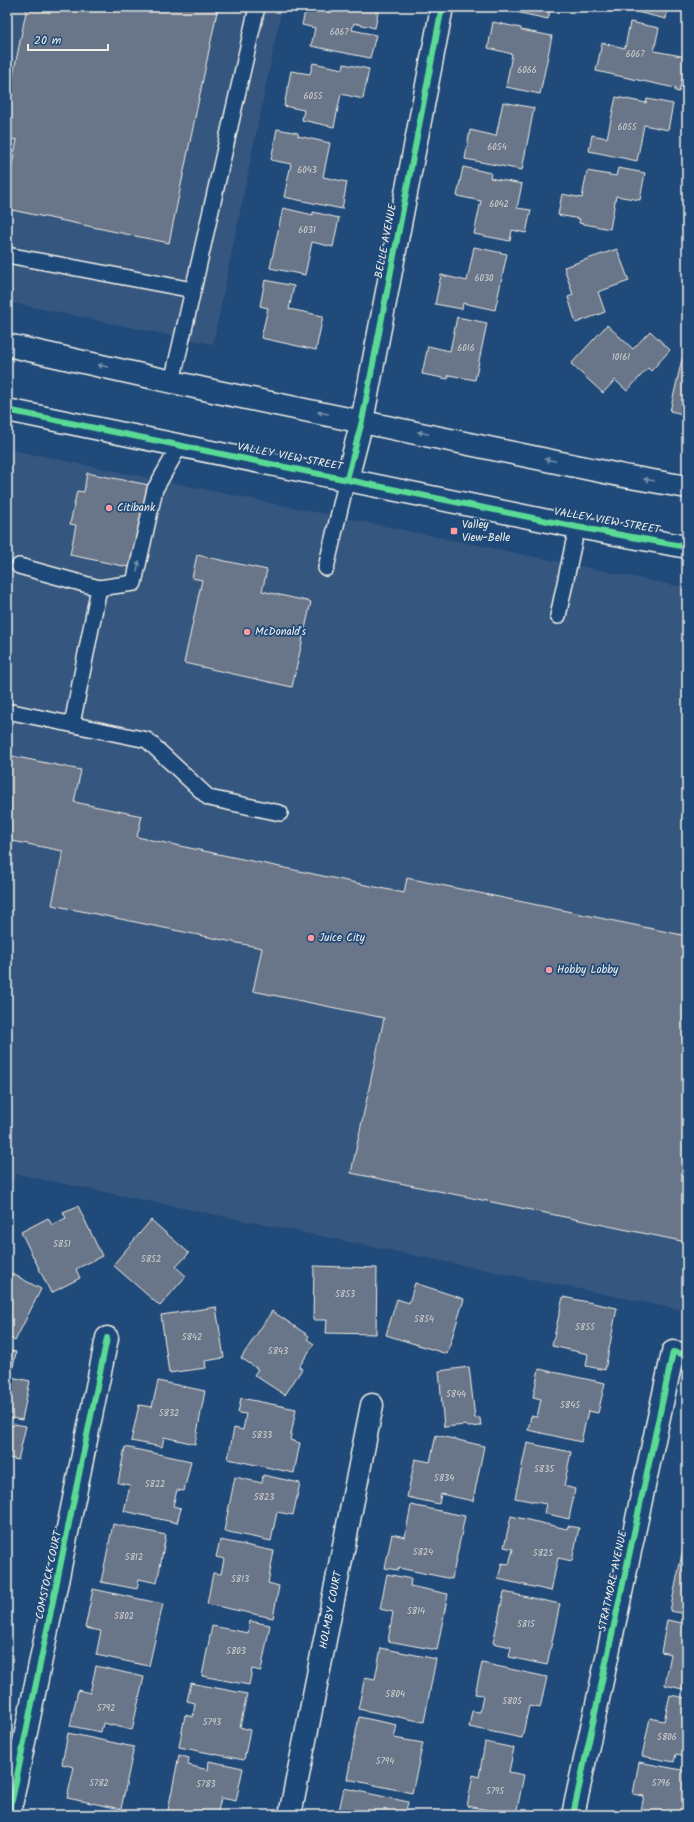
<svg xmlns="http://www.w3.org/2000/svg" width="694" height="1822" viewBox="0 0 694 1822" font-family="Kalam,sans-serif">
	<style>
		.built { fill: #35577e }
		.building { fill: #697488; stroke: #f4f1e8 }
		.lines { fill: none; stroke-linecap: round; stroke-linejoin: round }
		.lane-casing { stroke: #f4f1e8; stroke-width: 18 }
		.street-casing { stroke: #f4f1e8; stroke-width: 25 }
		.primary-casing { stroke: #f4f1e8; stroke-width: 25 }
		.lane { stroke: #1f4a7a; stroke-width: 15 }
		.street { stroke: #1f4a7a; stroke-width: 22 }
		.primary { stroke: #1f4a7a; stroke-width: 22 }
		.cycleway-casing { stroke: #1f4a7a; stroke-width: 8 }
		.cycleway { stroke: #5adb95; stroke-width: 6 }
		.oneway { fill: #748da6 }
		.poi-dot { fill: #ff9aa2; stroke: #1f4a7a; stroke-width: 1.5 }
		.labels { text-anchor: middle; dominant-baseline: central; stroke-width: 3.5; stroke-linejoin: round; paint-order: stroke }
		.number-label { font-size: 9px; fill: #d1d2d0 }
		.street-label { font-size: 11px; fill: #f4f1e8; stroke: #1f4a7a }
		.poi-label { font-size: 11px; fill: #f4f1e8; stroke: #1f4a7a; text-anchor: start }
	</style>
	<rect width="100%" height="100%" fill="#1f4a7a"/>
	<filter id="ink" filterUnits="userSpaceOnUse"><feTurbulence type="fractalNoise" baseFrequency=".025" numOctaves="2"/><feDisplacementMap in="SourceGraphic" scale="8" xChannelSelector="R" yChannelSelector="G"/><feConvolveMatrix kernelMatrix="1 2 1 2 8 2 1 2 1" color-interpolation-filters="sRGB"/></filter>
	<g filter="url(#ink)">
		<g class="built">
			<path d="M7,7H282L213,344L7,302Z"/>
			<path d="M7,449L687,588V1311L16,1174L15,1180L7,1178Z"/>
		</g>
		<g class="building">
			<path d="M27,7H218L169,243L7,209V189L17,140L7,138V105Z"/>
			<path d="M306,7H379L375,28L354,23L352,30L376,35L370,58L311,46L315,28L302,25Z"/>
			<path d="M492,7H551L548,19Z"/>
			<path d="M616,7H668L666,19Z"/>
			<path d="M493,22L521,28V30L552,36L540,94L506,87L512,54L488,48Z"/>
			<path d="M630,22L659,28L654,51L687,57L679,92L675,91V88L596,71L602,43L625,48Z"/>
			<path d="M313,63L343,69L344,64L369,69L363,99L341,94L334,127L302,120L304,110L284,106L291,71L310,74Z"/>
			<path d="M616,97L646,103L647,99L673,104L668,130L644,125L637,161L589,151L592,135L607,138Z"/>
			<path d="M503,102L534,108L522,170L465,159L470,130L496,136Z"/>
			<path d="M277,129L298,133V136L330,143L323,177L347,182L342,209L284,197L291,164L271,160Z"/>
			<path d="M463,167L491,173L490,178L522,184L517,208L531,210L526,233L512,230L510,241L474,234L481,201L457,196Z"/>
			<path d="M618,168L645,173L640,200L616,196L610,229L579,223L580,219L558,215L562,194L582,198L587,171L616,176Z"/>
			<path d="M283,208L313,215V212L339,218L333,247L312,242L305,275L270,268Z"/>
			<path d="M474,247L507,254L495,310L463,303L462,309L435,304L441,275L467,281Z"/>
			<path d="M617,249L629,281L598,292L605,312L576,323L568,297L573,295L564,267Z"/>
			<path d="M265,280L294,286L289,309L323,316L316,350L261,338L268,308L260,306Z"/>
			<path d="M457,317L487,323L475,380L449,375L448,379L422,374L428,346L450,351Z"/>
			<path d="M607,325L633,349L650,331L670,350L651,371L648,368L627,391L615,380L603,393L571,364Z"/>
			<path d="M682,359L687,360V415L670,411Z"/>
			<path d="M87,473L149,485L133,568L70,555L76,525L70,524L77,491L84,492Z"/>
			<path d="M197,555L267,570L262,591L311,602L292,687L184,663L202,580L192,578Z"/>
			<path d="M7,755L81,770L74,802L142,816L137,837L404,893L407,878L687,936V1235L686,1242L351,1173L384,1018L253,991L262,948L52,905L63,851L7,840Z"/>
			<path d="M78,1206L102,1256L76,1269L80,1278L51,1293L21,1232L48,1218L52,1225L66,1218L63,1212Z"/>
			<path d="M151,1220L189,1253L176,1267L186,1276L160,1306L113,1265Z"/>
			<path d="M314,1266L377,1268L376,1334L326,1333L327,1320H313Z"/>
			<path d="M7,1271L41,1289L15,1341L7,1336Z"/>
			<path d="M415,1283L464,1299L447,1354L386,1335L397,1299L409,1303Z"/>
			<path d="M563,1297L617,1308L605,1370L586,1366L588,1354L552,1346Z"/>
			<path d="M216,1307L224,1358L205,1361L206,1368L169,1373L161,1315Z"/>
			<path d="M272,1311L309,1336L307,1339L314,1344L299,1367L302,1369L285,1395L254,1375L258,1369L241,1358Z"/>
			<path d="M7,1350L16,1352L11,1377L30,1381L22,1420L7,1417Z"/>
			<path d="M469,1367L475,1418H480L481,1426L468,1427L466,1425L444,1427L439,1371Z"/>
			<path d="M539,1369L605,1383L598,1413L588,1411L581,1442L528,1430L531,1416L537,1417L541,1399L533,1397Z"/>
			<path d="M158,1381L205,1391L195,1444L164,1437L162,1447L131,1441L139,1405L152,1407Z"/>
			<path d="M241,1398L296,1409L290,1440L300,1443L294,1473L228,1459L234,1428L243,1430L246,1414L238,1413Z"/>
			<path d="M14,1424L26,1426L18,1460L9,1458L7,1464V1425L13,1426Z"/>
			<path d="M436,1435L484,1446L473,1501L441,1494L439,1504L407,1497L415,1459L430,1462Z"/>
			<path d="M527,1443L571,1452L564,1486L575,1489L569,1519L544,1513L546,1504L515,1498Z"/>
			<path d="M125,1447L191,1461L184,1491L177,1490L173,1506L181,1508L177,1523L124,1511L130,1485L118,1483Z"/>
			<path d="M263,1475L300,1483L293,1515L277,1512L271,1541L224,1531L235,1477L262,1483Z"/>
			<path d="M411,1505L465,1516L452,1579L399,1568L398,1570L385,1568L392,1534L405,1537Z"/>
			<path d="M511,1516L567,1529L568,1526L579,1528L572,1561L558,1558L551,1591L498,1579L502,1563L509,1564L513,1549L504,1547Z"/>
			<path d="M113,1524L166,1535L157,1583L139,1579L137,1589L101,1582Z"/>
			<path d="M220,1540L274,1551L268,1583L279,1586L273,1618L207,1604L213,1573L221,1574L224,1559L216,1557Z"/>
			<path d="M683,1549L687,1550V1614L670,1611Z"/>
			<path d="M387,1574L411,1579L410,1586L448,1594L437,1650L388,1641L393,1612L380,1609Z"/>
			<path d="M93,1589L163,1604L149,1666L96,1655L101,1631L85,1628Z"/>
			<path d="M504,1592L560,1604L547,1665L509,1657L511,1647L493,1643Z"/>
			<path d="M667,1620L687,1624V1690L665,1685L671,1654L661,1652Z"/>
			<path d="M250,1621L270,1625L261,1671L252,1669L249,1685L202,1676L212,1626L248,1633Z"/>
			<path d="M381,1648L436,1659L424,1722L358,1709L365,1677L375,1679Z"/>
			<path d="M482,1663L547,1677L540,1708L529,1706L522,1738L469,1727L472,1711L480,1712L483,1695L475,1694Z"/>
			<path d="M96,1666L144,1677L132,1730L103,1723L101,1732L70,1726L78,1690L90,1693Z"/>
			<path d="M191,1683L247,1694L240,1727L250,1730L244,1760L179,1747L185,1715L193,1717L195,1703L187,1701Z"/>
			<path d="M670,1695L687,1698V1756L676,1754L674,1762L642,1756L650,1718L664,1721Z"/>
			<path d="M359,1717L397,1725L394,1738L423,1743L412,1793L347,1779Z"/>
			<path d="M68,1733L134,1747L121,1809L67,1798L74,1767L62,1764Z"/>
			<path d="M485,1742L514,1748L509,1772L524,1775L516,1815L467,1806L473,1775L479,1777Z"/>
			<path d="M179,1755L189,1758L188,1765L208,1770L209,1761L243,1768L236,1801L221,1798L217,1815H167Z"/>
			<path d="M639,1762L687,1771V1815H640L644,1796L633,1794Z"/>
			<path d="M344,1788L408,1802L406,1811L416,1813V1815H338Z"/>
			<path d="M452,1810L473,1815H451Z"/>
		</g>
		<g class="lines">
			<defs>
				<g id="lane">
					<path d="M7,255L193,290L172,382"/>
					<path d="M193,290L257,7"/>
					<path d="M19,566L99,588L72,724"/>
					<path d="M326,568L347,479"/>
					<path d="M99,588L134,583L155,489L180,445"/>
					<path d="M558,616L577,527"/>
					<path d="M7,711L147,740L209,798L280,813"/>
				</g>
				<g id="street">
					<path d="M347,479L362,421L442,7"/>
					<path d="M9,1815L107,1338"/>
					<path d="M290,1815L372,1405"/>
					<path d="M573,1815L673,1352L687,1355"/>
				</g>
				<g id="primary">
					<path d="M7,345L213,391L624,476L687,487"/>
					<path d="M7,410L577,527L687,547"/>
				</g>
			</defs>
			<use href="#lane" class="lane-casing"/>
			<use href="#street" class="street-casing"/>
			<use href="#primary" class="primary-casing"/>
			<use href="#lane" class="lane"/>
			<use href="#street" class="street"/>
			<use href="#primary" class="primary"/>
			<defs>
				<g id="cycleway">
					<path d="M7,410L577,527L687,547"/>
					<path d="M347,479L362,421L442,7"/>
					<path d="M9,1815L107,1338"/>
					<path d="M573,1815L673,1352L687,1355"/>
				</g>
			</defs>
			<use href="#cycleway" class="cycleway-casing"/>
			<use href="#cycleway" class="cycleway"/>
		</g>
		<defs><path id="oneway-solid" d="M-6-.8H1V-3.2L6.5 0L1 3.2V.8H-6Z"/></defs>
		<g class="oneway">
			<use href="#oneway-solid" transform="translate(103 366) rotate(-168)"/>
			<use href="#oneway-solid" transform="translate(323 413) rotate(-168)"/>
			<use href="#oneway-solid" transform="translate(423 433) rotate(-168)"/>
			<use href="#oneway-solid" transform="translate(550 460) rotate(-168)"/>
			<use href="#oneway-solid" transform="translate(649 480) rotate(-170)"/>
			<use href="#oneway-solid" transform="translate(138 566) rotate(-78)"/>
		</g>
	</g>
	<g class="poi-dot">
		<circle cx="109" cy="508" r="4"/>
		<rect x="450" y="527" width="8" height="8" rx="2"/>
		<circle cx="247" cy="632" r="4"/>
		<circle cx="311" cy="938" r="4"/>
		<circle cx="549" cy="970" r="4"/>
	</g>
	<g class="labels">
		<g class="number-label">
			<text x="339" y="32">6067</text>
			<text x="635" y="54">6067</text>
			<text x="527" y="70">6066</text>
			<text x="313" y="96">6055</text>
			<text x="627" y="127">6055</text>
			<text x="497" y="147">6054</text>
			<text x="307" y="170">6043</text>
			<text x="499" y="204">6042</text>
			<text x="307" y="230">6031</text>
			<text x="484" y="278">6030</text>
			<text x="466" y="348">6016</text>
			<text x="621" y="357">10161</text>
			<text x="62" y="1244">5851</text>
			<text x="151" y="1259">5852</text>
			<text x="345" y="1294">5853</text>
			<text x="424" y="1319">5854</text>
			<text x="585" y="1327">5855</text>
			<text x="192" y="1337">5842</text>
			<text x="278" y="1351">5843</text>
			<text x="456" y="1394">5844</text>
			<text x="570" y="1405">5845</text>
			<text x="169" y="1413">5832</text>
			<text x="262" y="1435">5833</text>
			<text x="544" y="1469">5835</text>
			<text x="444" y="1478">5834</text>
			<text x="155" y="1484">5822</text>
			<text x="264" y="1497">5823</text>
			<text x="423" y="1552">5824</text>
			<text x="543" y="1553">5825</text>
			<text x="134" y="1557">5812</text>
			<text x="240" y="1579">5813</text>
			<text x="416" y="1611">5814</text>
			<text x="124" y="1616">5802</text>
			<text x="526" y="1624">5815</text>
			<text x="236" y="1651">5803</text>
			<text x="395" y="1694">5804</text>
			<text x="512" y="1701">5805</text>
			<text x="106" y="1708">5792</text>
			<text x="212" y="1722">5793</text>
			<text x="667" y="1737">5806</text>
			<text x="385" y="1761">5794</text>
			<text x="99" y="1783">5782</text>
			<text x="661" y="1783">5796</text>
			<text x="206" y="1784">5783</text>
			<text x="495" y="1791">5795</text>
		</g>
		<g class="street-label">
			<text transform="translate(386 241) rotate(-79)">BELLE AVENUE</text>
			<text transform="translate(290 457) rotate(11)">VALLEY VIEW STREET</text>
			<text transform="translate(607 521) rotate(10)">VALLEY VIEW STREET</text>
			<text transform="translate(49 1575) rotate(-78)">COMSTOCK COURT</text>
			<text transform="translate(613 1581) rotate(-78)">STRATMORE AVENUE</text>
			<text transform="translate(331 1610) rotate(-79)">HOLMBY COURT</text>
		</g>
		<g class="poi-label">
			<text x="117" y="508">Citibank</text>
			<text x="462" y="525">Valley<tspan x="462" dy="13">View-Belle</tspan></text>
			<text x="255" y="632">McDonald's</text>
			<text x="319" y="938">Juice City</text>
			<text x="557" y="970">Hobby Lobby</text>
		</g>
	</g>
	<rect width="694" height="1822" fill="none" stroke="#1f4a7a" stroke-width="24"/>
	<rect x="12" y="12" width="670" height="1798" fill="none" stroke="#f4f1e8" stroke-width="1.5" filter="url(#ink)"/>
	<path d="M28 44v6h80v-6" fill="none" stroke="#f4f1e8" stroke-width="2"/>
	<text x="34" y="44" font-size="12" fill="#f4f1e8" stroke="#1f4a7a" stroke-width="3" paint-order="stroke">20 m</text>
</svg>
